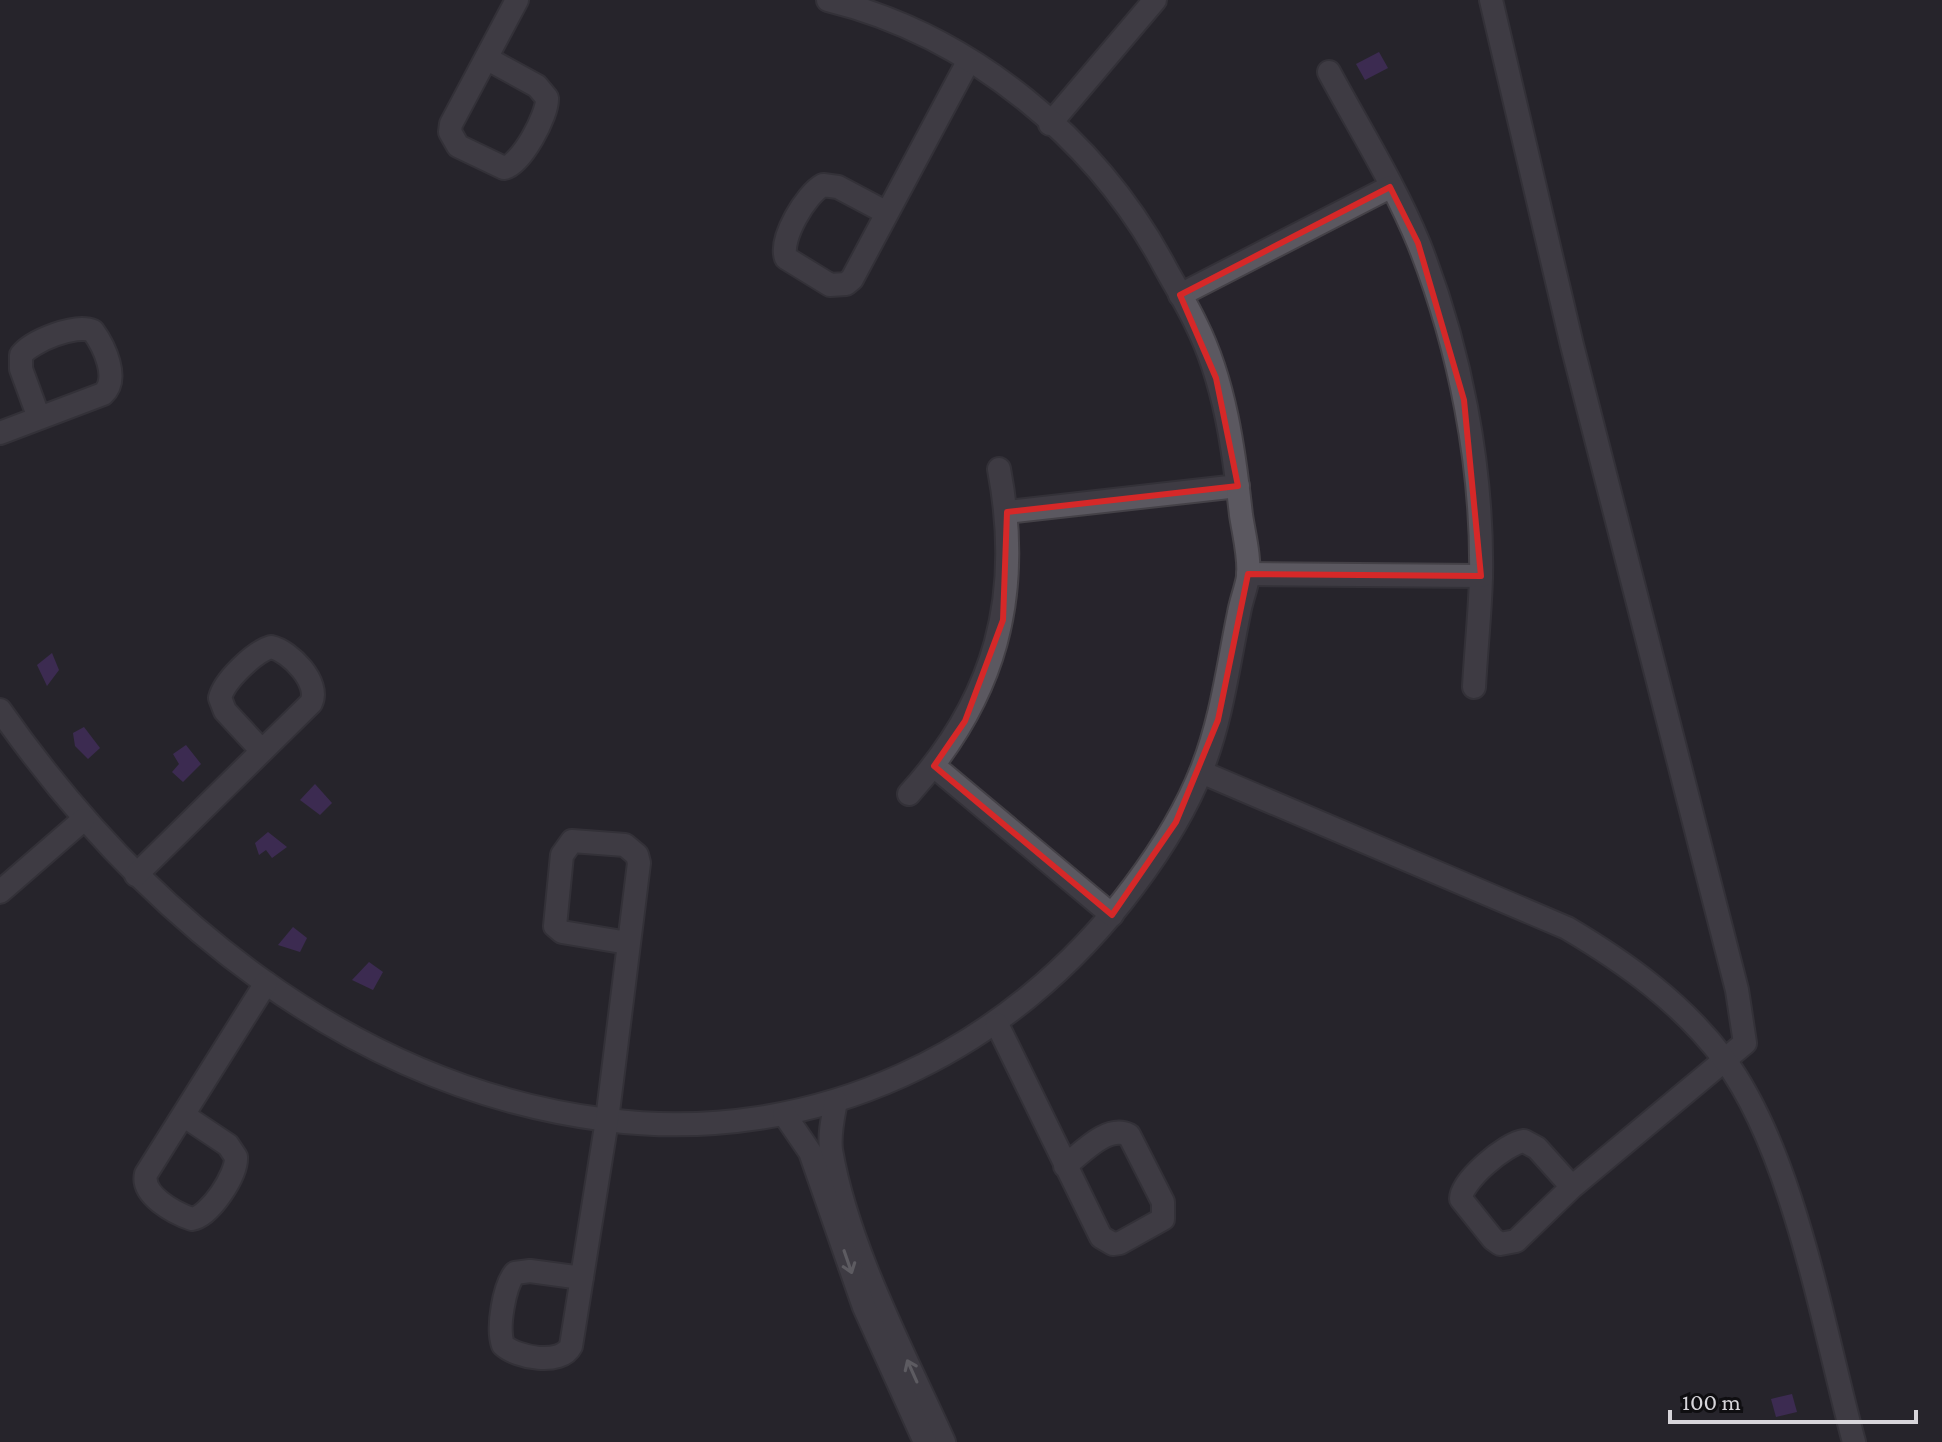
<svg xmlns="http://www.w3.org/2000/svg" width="1942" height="1442" viewBox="0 0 1942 1442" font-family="'Crimson Pro',serif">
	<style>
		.building { fill: #57347f }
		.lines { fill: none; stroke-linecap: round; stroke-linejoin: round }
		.minor-casing { stroke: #444147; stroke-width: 26 }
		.minor { stroke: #5b5860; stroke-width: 22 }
		.oneway { stroke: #9f9da3 }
		.marked { fill: none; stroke: #d62828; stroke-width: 6; stroke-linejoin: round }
	</style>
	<rect width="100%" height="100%" fill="#27242c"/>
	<g class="building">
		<path d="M1379,52L1388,68L1365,80L1356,64Z"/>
		<path d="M52,653L59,670L47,686L37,665Z"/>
		<path d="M84,727L100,748L88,759L75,746L73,733Z"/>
		<path d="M186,745L201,764L183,782L172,772L179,764L173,754Z"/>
		<path d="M315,784L332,803L320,815L300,800Z"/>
		<path d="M268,832L287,847L272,858L266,850L259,855L255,843Z"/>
		<path d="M293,927L307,938L300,952L278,945Z"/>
		<path d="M369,962L383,972L373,990L352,980Z"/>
		<path d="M1792,1394L1797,1412L1776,1417L1771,1399Z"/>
	</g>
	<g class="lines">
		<defs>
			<g id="minor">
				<path d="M1491,0L1572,345L1737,990L1745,1043L1572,1187L1516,1241L1500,1244L1493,1239L1461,1199C1461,1181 1506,1143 1524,1141L1537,1148L1572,1187"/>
				<path d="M486,58L537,86L547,98C548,115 521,165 504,168L458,146L450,132L451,124L517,0"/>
				<path d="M1329,72C1359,128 1395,185 1419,244C1460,348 1483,466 1481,577C1480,614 1476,650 1474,687"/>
				<path d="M1050,124L1155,0"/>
				<path d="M887,213L838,187L823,185C806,194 779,239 786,258L830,285L846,284L852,279L969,60"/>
				<path d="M1180,295L1390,187"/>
				<path d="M0,433L103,394C120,379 104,346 93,331C76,323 32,341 21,355V369L39,418"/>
				<path d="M1007,512L1238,486"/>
				<path d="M1248,574L1481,576"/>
				<path d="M0,710C143,914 351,1088 607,1120C815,1146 1010,1053 1134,886C1161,850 1186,810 1202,769C1222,718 1228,666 1239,613C1241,601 1246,589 1248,577C1250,557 1244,535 1241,515C1234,451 1225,382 1196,324C1187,305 1176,287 1166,269C1098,140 971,35 828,0"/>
				<path d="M934,766L1112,915"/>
				<path d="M1201,772L1567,928C1626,963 1682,1003 1724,1059C1794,1153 1823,1328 1854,1442"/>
				<path d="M909,794C996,698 1023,596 999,469"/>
				<path d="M136,875L311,703C321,683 290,651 271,647C254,652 224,681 220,698L225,711L262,751"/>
				<path d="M0,892L83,820"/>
				<path d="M997,1024L1101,1237L1113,1244L1120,1243L1163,1219V1202L1129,1135C1107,1124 1081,1154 1065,1166"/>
				<path d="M836,1101C833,1117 829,1134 831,1150C847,1246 904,1353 944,1442"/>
				<path d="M784,1114L810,1152L864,1307L925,1442"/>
				<path d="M183,1115L228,1145L236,1157C237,1175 210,1216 192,1219C174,1213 141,1195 146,1174L266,983"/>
				<path d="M582,1278L530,1271L515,1273C504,1286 497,1328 503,1345C517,1358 561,1366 571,1346L607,1120L639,863L637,855L625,845L572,841L562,855L555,926L562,932L628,943"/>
			</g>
		</defs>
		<use href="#minor" class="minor-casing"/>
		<use href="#minor" class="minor"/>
	</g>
	<defs><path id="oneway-shaft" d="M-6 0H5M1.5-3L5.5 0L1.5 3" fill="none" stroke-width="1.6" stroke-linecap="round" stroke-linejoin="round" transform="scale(2)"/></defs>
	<g class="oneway">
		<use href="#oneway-shaft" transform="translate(848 1262) rotate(71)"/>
		<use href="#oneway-shaft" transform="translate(912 1371) rotate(-114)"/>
	</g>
	<path d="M0 0H1942V1442H0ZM1390,187L1418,243L1464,400L1481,576L1248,574L1218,720L1176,822L1112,915L934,766L965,721L1003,620L1007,512L1238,486L1216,378L1180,295Z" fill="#27242c" fill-opacity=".55" fill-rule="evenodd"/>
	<path class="marked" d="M1390,187L1418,243L1464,400L1481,576L1248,574L1218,720L1176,822L1112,915L934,766L965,721L1003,620L1007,512L1238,486L1216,378L1180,295Z"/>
	<path d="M1670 1410v12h246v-12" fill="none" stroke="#d7d5da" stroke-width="4"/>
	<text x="1682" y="1410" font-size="24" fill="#d7d5da" stroke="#0f0e11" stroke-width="6" paint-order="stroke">100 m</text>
</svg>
